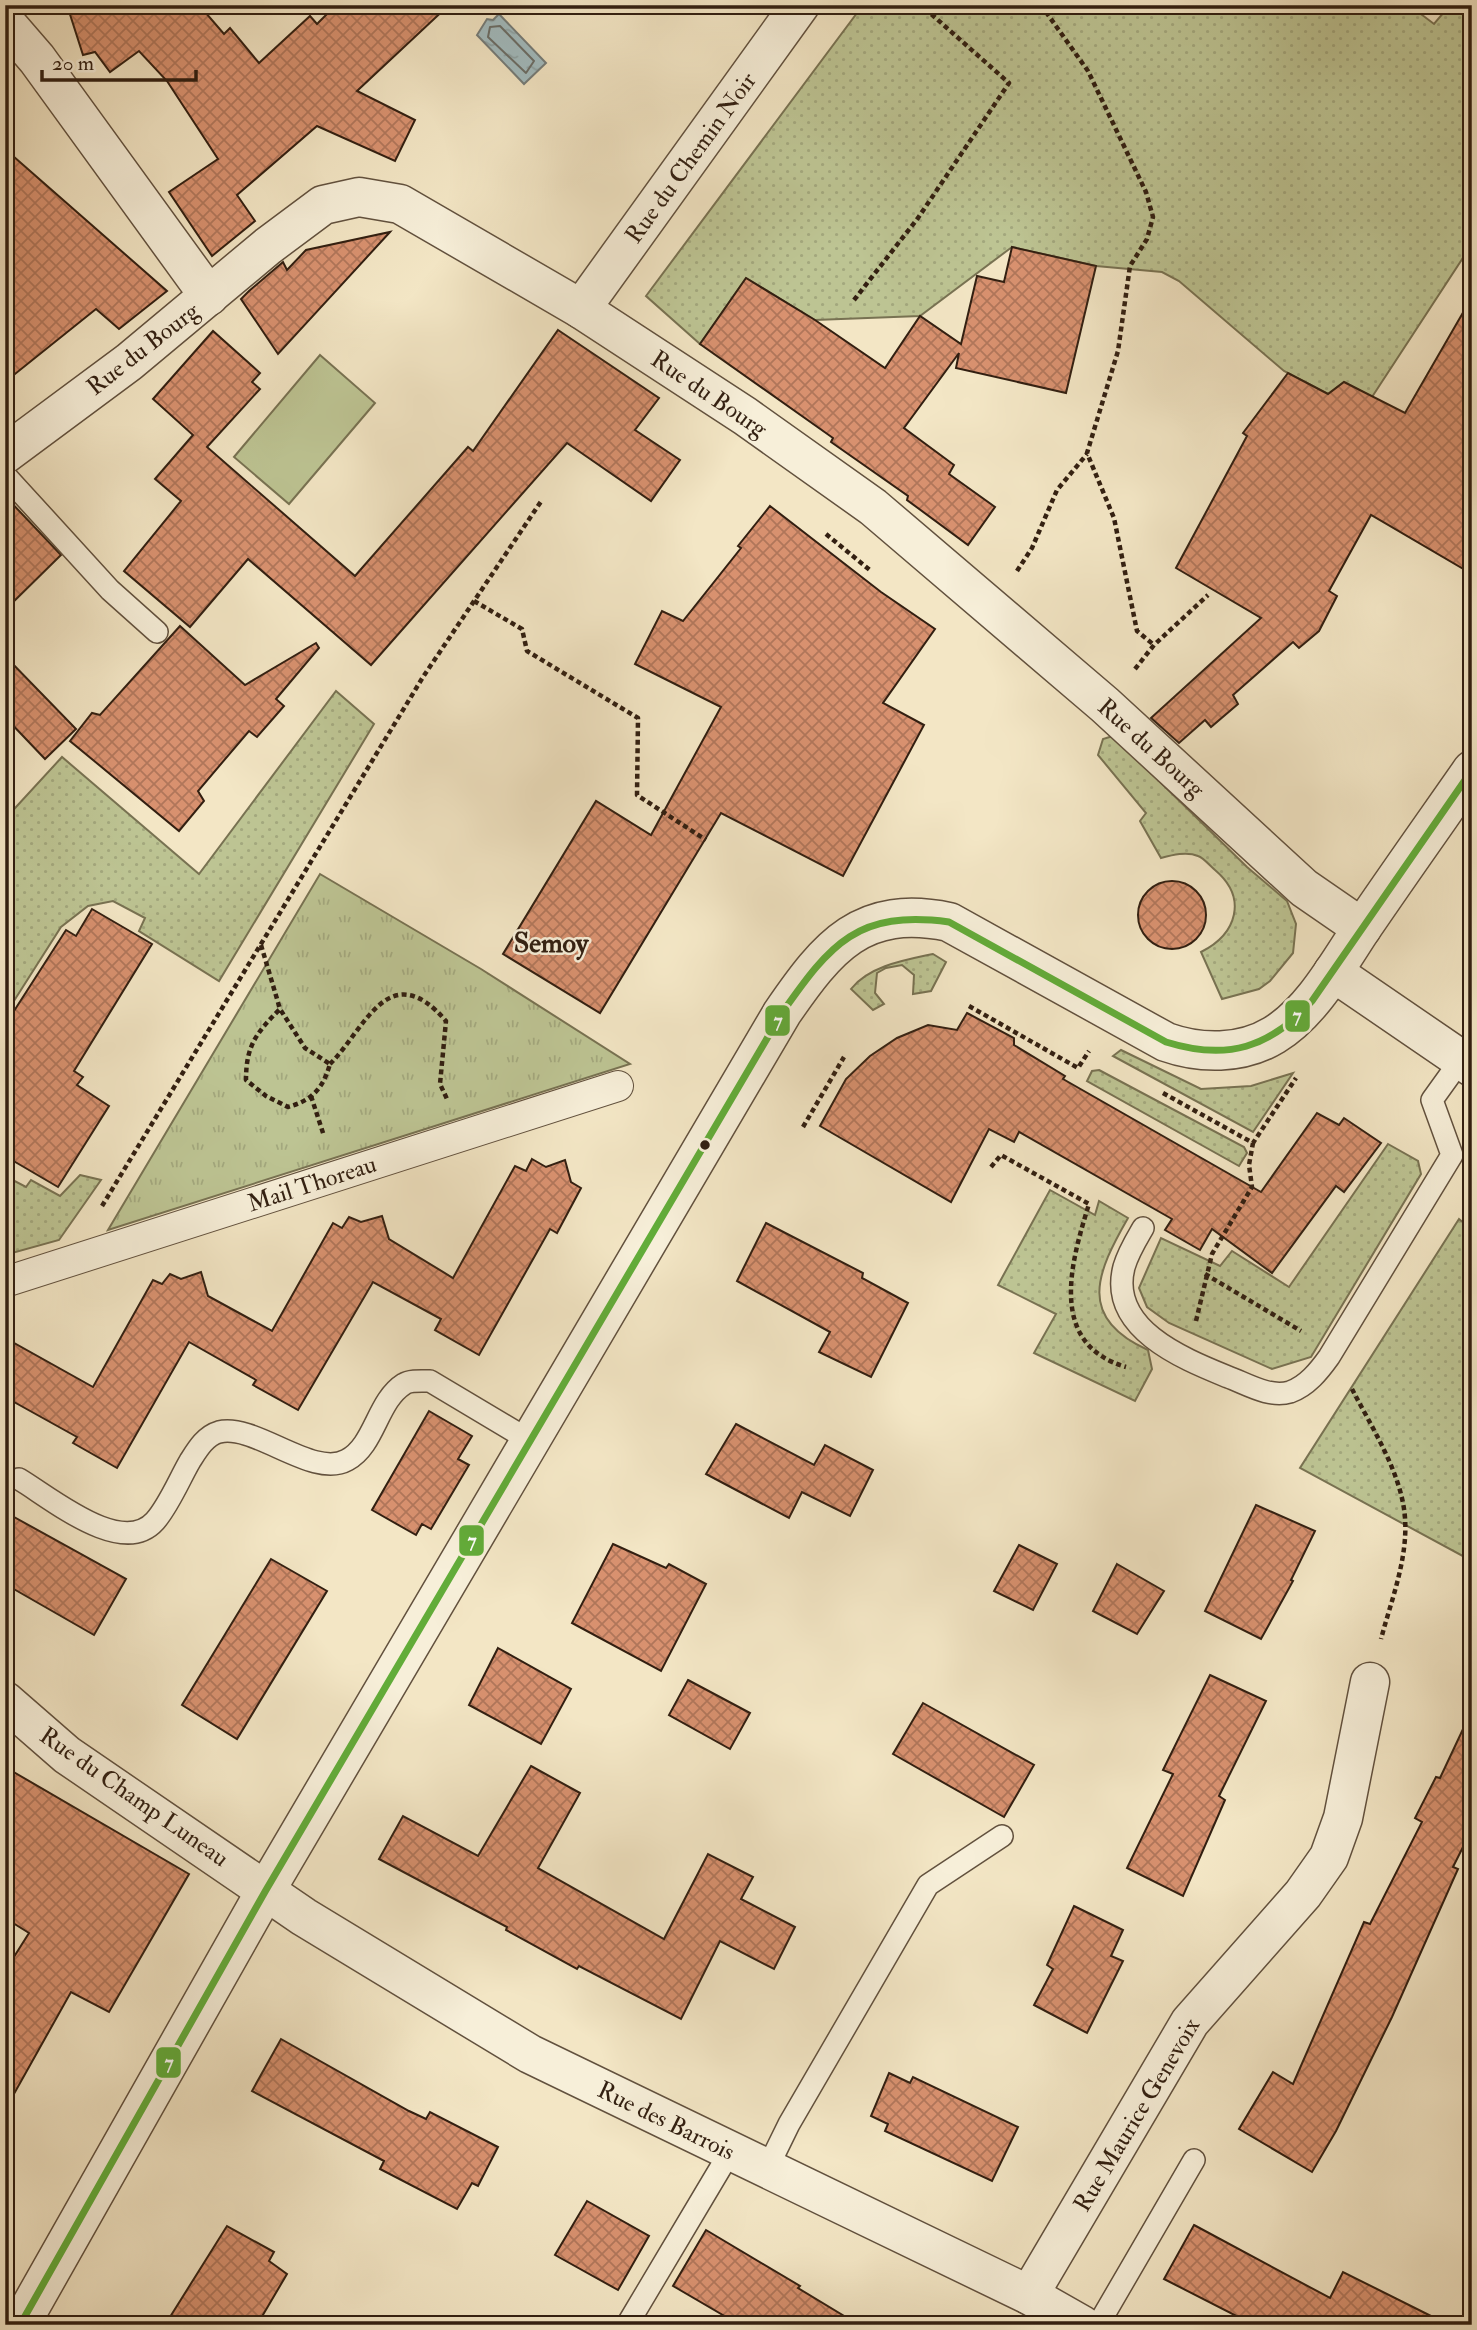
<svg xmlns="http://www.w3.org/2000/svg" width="1477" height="2330" viewBox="0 0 1477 2330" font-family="'IM FELL Double Pica',serif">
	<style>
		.grass { fill: url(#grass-dots); stroke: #787252; stroke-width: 2 }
		.park { fill: url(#park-tufts); stroke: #787252; stroke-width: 2 }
		.pitch { fill: #bdc493; stroke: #787252; stroke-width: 2 }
		.water { fill: url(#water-ripples); stroke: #757d7a; stroke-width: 2 }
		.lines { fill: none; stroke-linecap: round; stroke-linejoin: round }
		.shore { stroke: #6a6e68; stroke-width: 2 }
		.building { fill: url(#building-cross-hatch); stroke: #321f11; stroke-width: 2 }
		.service-casing { stroke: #62513e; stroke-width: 24 }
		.pedestrian-casing { stroke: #62513e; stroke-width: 32 }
		.minor-casing { stroke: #62513e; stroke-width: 41 }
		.path { stroke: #321f11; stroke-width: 4.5; stroke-dasharray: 5 3.5; stroke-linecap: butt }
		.service { stroke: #f7efd9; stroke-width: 21 }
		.pedestrian { stroke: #f7efd9; stroke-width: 30 }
		.minor { stroke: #f7efd9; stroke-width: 38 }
		.bus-1-casing { stroke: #f7efd9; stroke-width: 12 }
		.bus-1 { stroke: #62ac39; stroke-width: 7 }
		.bus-dot { fill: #321f11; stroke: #f7efd9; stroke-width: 2.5 }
		.labels { text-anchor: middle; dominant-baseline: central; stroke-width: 5; stroke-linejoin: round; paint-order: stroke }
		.street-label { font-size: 24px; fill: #321f11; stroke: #f7efd9 }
		.quarter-label { font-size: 28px; font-weight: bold; fill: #321f11; stroke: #f7efd9 }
		.line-badge { stroke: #f7efd9; stroke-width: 2.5 }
		.badge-label { font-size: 19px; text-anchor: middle; font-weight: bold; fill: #fff }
	</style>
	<defs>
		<pattern id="grass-dots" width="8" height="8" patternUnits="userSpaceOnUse" patternTransform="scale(1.75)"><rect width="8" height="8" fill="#bdc493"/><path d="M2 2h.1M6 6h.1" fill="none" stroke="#a3a87e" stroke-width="1.8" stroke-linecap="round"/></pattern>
		<pattern id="park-tufts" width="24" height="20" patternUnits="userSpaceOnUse" patternTransform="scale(1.75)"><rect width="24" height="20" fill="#bdc493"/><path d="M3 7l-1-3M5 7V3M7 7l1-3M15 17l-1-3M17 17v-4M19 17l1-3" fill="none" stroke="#a3a87e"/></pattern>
		<pattern id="water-ripples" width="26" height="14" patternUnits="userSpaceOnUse" patternTransform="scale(1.75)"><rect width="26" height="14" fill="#a2bcc0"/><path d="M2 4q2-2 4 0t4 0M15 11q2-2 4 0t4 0" fill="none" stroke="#8ca1a4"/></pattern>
		<pattern id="building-cross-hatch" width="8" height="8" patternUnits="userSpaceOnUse" patternTransform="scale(1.75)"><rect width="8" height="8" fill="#d8916f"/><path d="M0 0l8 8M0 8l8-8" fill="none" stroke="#b0765a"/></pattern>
	</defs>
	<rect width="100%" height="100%" fill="#f3e6c5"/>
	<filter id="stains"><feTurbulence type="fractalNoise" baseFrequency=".00286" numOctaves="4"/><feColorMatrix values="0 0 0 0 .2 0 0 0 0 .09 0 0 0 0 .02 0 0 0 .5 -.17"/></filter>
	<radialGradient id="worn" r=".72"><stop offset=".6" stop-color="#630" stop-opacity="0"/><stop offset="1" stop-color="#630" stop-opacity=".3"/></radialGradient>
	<g class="grass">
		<path d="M863,5H1409L1434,24L1450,5H1454L1472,22V244L1372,397L1344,382L1328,394L1284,371L1179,281L1162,272L1096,266L1012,247L920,316L815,320L746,278L700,344L646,296Z"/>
		<path d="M336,691L374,724L219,981L139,931L145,918L113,901L88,906L61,927L5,1015V819L62,757L199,874Z"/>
		<path d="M1113,736L1247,867L1287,901L1296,924L1293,953L1270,981L1259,989L1222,999L1201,952C1237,934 1248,898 1215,870C1210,866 1204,858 1198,856C1187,851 1172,855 1161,858L1140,821L1146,813L1098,755L1103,739Z"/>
		<path d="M933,954L946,962L931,991L913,994L914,975L902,965L886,968L877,973L875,993L884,1004L873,1010L851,989C869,966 905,960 933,954Z"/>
		<path d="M1121,1050L1201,1089L1251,1086L1293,1073L1253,1132L1113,1056Z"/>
		<path d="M1099,1070L1244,1147L1247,1153L1239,1166L1087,1081L1092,1071Z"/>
		<path d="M1388,1144L1418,1161L1421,1174L1311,1357L1272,1369L1169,1323L1147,1307L1139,1288L1161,1238L1220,1266L1232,1251L1289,1287Z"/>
		<path d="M80,1175L101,1180L59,1240L5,1255V1176L26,1187L31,1180L60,1196Z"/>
		<path d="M1050,1190L1095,1215L1099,1201L1128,1218C1097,1272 1076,1318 1148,1350L1152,1369L1135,1401L1034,1353L1056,1314L998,1285Z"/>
		<path d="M1459,1219L1472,1230V1561L1300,1468Z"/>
	</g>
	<path class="park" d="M320,874L481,969L630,1064L108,1230Z"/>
	<path class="pitch" d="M320,355L375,403L289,504L234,457Z"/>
	<path class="water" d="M499,14L546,63L524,84L477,35L487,19L493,20Z"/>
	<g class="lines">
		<path class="shore" d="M500,26L534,61L526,73L488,37L490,27Z"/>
	</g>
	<g class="building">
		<path d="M67,5H199L224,34L230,28L259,63L310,16L317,24L336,5H449L357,91L415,120L395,161L317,126L237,195L255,221L212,256L169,192L218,159L167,81L139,51L110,72L95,52L83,55Z"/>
		<path d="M5,149L167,291L119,329L96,309L5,382Z"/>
		<path d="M390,232L278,354L241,299L249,291L283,262L287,270L306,250Z"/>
		<path d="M1012,247L1096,266L1066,393L956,368L959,353L904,428L954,465L949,474L995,507L968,545L907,500L908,496L831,442L833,438L700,344L746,278L815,320L885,368L920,316L961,344L977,276L1004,282Z"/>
		<path d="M1472,297V574L1371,515L1329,591L1337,596L1319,631L1299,648L1293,642L1233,695L1238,704L1211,727L1205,720L1179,743L1151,718L1261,618L1176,568L1247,436L1243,433L1288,373L1328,394L1344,382L1405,413Z"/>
		<path d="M558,330L659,398L635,430L680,460L651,501L567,443L371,665L248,559L190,627L124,571L181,501L155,479L193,435L153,399L213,331L260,373L252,382L260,389L207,447L355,576L468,447L473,451Z"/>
		<path d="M5,496L61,555L5,610Z"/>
		<path d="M770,506L881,592L935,629L883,703L924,725L843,876L721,813L600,1013L503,954L596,801L651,835L721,707L635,664L662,611L683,621L741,548L738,546Z"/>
		<path d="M180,626L245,685L316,643L319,648L276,699L284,706L257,737L249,731L198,791L204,801L179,831L70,741L92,713L100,715Z"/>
		<path d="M5,656L76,729L45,759L5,717Z"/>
		<circle cx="1172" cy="915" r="34"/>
		<path d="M92,909L152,944L74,1071L83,1077L77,1085L109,1106L58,1187L5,1156V1025L66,930L76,936Z"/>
		<path d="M967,1013L1014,1038V1045L1065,1076L1063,1079L1261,1192L1317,1113L1339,1125L1344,1118L1381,1143L1344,1192L1336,1186L1272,1273L1212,1229L1200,1250L1165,1230L1172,1219L1019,1132L1014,1142L989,1129L951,1202L820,1126L846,1079L870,1056L897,1038L928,1025L957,1030Z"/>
		<path d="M532,1159L546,1167L565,1160L571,1182L581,1188L557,1233L550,1229L479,1355L435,1330L441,1319L373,1282L298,1410L253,1385L256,1380L189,1342L117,1468L73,1443L77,1437L5,1397V1338L93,1387L153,1280L162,1284L170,1274L181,1279L201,1272L208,1296L272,1331L333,1223L342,1228L349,1217L361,1222L382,1216L389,1239L453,1278L515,1166L526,1171Z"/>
		<path d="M766,1223L863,1273L862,1278L908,1303L871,1377L819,1352L830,1332L737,1281Z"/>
		<path d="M429,1411L472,1436L458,1459L469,1465L431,1529L422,1524L416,1535L372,1510Z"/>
		<path d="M736,1424L814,1465L825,1445L873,1470L850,1516L802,1492L789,1518L706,1474Z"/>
		<path d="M1256,1505L1315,1531L1291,1580L1293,1581L1261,1639L1205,1611Z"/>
		<path d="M5,1512L126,1579L94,1635L5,1584Z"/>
		<path d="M613,1544L666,1568L669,1564L706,1584L661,1671L572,1623Z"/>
		<path d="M1019,1545L1057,1564L1033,1610L994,1591Z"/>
		<path d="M271,1559L327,1591L237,1739L182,1705Z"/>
		<path d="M1117,1564L1164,1591L1137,1634L1093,1611Z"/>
		<path d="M498,1648L571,1689L541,1744L469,1705Z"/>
		<path d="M1210,1675L1266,1701L1219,1796L1225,1800L1183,1896L1127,1868L1173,1774L1163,1770Z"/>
		<path d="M688,1680L750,1713L730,1749L669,1715Z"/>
		<path d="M923,1703L1034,1765L1004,1817L893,1754Z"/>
		<path d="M1472,1710V1829L1453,1867L1458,1869L1392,2017L1336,2131L1312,2172L1239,2129L1273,2072L1293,2084L1364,1922L1370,1924L1422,1822L1415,1818L1436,1777L1440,1778Z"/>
		<path d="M531,1766L580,1793L538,1868L664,1939L708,1854L753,1877L741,1899L795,1927L774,1969L720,1941L681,2019L579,1966L577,1969L506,1930L507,1927L379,1859L403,1816L478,1856Z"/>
		<path d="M5,1767L189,1874L109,2012L71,1992L5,2110V1971L29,1933L5,1918Z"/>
		<path d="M1074,1906L1123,1930L1111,1956L1123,1961L1087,2033L1034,2005L1053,1969L1047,1965Z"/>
		<path d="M281,2039L409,2111L426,2119L430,2112L498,2147L478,2186L472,2183L457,2209L380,2169L384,2161L252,2091Z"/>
		<path d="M889,2073L910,2083L913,2077L1018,2127L992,2181L885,2131L888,2124L871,2116Z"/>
		<path d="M587,2201L649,2236L618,2290L555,2255Z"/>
		<path d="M1194,2225L1330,2298L1343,2272L1449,2325H1254L1164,2279Z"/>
		<path d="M227,2226L274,2252L269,2261L287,2274L257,2325H165Z"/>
		<path d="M706,2230L800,2286L798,2288L859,2325H740L673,2286Z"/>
	</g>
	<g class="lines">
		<defs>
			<g id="service">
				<path d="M5,475L110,590L157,632"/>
				<path d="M1143,1228C1136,1240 1128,1253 1124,1267C1108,1329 1184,1359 1228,1377C1247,1384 1269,1398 1290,1392C1307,1386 1319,1371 1329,1357L1452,1155L1432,1100L1460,1061"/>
				<path d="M19,1479C51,1498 122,1558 155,1521C169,1505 179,1480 190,1461C197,1450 205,1436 219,1432C255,1423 313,1479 347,1460C375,1445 377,1401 404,1384C410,1380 422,1381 430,1381L529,1440"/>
				<path d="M767,2169L789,2124L928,1885L1002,1836"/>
				<path d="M627,2325L730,2152"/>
				<path d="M1098,2325L1194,2160"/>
			</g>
			<path id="pedestrian" d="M5,1282L618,1086"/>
			<g id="minor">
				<path d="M5,22L37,59L209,296"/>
				<path d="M581,309L800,5"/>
				<path d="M5,454L129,362L268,246L323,205L359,197L400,204L581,309L745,416L873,507L1105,705L1304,888L1362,928"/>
				<path d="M1333,972L1472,1067"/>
				<path d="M5,1701L67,1755L304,1917L530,2054L1029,2295L1082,2325"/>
				<path d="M1029,2295L1190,2022L1303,1894L1329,1857L1343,1818L1370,1682"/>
				<path d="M20,2325L266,1890L782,1013C828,946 862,904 949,922L1166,1042C1200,1054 1241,1055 1274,1035C1312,1012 1338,964 1362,928C1398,875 1435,823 1472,770"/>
			</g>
		</defs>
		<use href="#service" class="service-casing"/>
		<use href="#pedestrian" class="pedestrian-casing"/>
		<use href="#minor" class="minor-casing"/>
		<g class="path">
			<path d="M1041,5L1088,71L1146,192L1153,217L1147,239L1130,266L1118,351L1087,453L1114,518L1137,631L1154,645"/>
			<path d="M854,300L918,218L1009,83L921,5"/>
			<path d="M826,534L871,571"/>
			<path d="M1017,571L1032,548L1057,490L1087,454"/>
			<path d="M474,601L522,629L527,651L638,718L637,795L706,840"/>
			<path d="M1135,669L1154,645L1208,595"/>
			<path d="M261,945L280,1009C256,1033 246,1046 246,1080L266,1096L288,1107C313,1100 323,1088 330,1064L305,1048L280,1009"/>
			<path d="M969,1006L1078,1068L1089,1051"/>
			<path d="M330,1064C365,1029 389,955 446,1021L440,1084L447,1099"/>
			<path d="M1163,1093L1253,1143L1296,1078"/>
			<path d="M311,1096L324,1136"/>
			<path d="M803,1127L844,1057"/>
			<path d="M991,1167L1001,1155L1089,1204C1071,1262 1047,1344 1126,1367"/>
			<path d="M102,1206L423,677L542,500"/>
			<path d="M1205,1274L1301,1331"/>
			<path d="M1196,1321L1212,1254L1252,1187L1249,1165L1253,1143"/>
			<path d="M1352,1389C1372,1428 1402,1474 1405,1518C1408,1559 1391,1601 1381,1639"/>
		</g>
		<use href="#service" class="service"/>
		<use href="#pedestrian" class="pedestrian"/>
		<use href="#minor" class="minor"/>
		<defs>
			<path id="bus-1" d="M20,2325L266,1890L782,1013C831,943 858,910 949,922L1166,1042C1227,1061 1270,1048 1312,1001L1472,770"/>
		</defs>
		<use href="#bus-1" class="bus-1-casing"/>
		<use href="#bus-1" class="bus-1"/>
	</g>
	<circle class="bus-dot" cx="705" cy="1145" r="6"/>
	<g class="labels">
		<g class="street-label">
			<text transform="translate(691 158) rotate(-54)">Rue du Chemin Noir</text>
			<text transform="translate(143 349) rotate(-38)">Rue du Bourg</text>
			<text transform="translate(709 394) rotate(34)">Rue du Bourg</text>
			<text transform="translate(1151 748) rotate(42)">Rue du Bourg</text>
			<text transform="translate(312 1184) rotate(-18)">Mail Thoreau</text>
			<text transform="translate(134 1797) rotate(35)">Rue du Champ Luneau</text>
			<text transform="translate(1137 2115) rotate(-59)">Rue Maurice Genevoix</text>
			<text transform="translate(666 2121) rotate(26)">Rue des Barrois</text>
		</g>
		<g class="quarter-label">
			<text x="551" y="943">Semoy</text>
		</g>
	</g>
	<g class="line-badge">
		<rect x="1284" y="999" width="27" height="34" rx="7" fill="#62ac39"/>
		<rect x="764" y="1004" width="27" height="33" rx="7" fill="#62ac39"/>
		<rect x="458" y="1524" width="27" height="33" rx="7" fill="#62ac39"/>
		<rect x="155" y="2046" width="27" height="33" rx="7" fill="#62ac39"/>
	</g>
	<g class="badge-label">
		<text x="1297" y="1022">7</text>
		<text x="778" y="1027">7</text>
		<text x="472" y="1547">7</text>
		<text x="169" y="2069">7</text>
	</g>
	<rect width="1477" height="2330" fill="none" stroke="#f3e6c5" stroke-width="28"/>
	<rect x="7" y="7" width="1463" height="2316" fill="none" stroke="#321f11" stroke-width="3.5"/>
	<rect x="14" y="14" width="1449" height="2302" fill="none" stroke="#321f11" stroke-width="2"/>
	<path d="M42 70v10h154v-10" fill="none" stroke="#321f11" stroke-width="3.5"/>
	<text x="52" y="70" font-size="21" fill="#321f11" stroke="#f7efd9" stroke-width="5" paint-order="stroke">20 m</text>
	<rect width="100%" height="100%" filter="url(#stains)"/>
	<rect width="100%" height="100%" fill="url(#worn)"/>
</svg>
